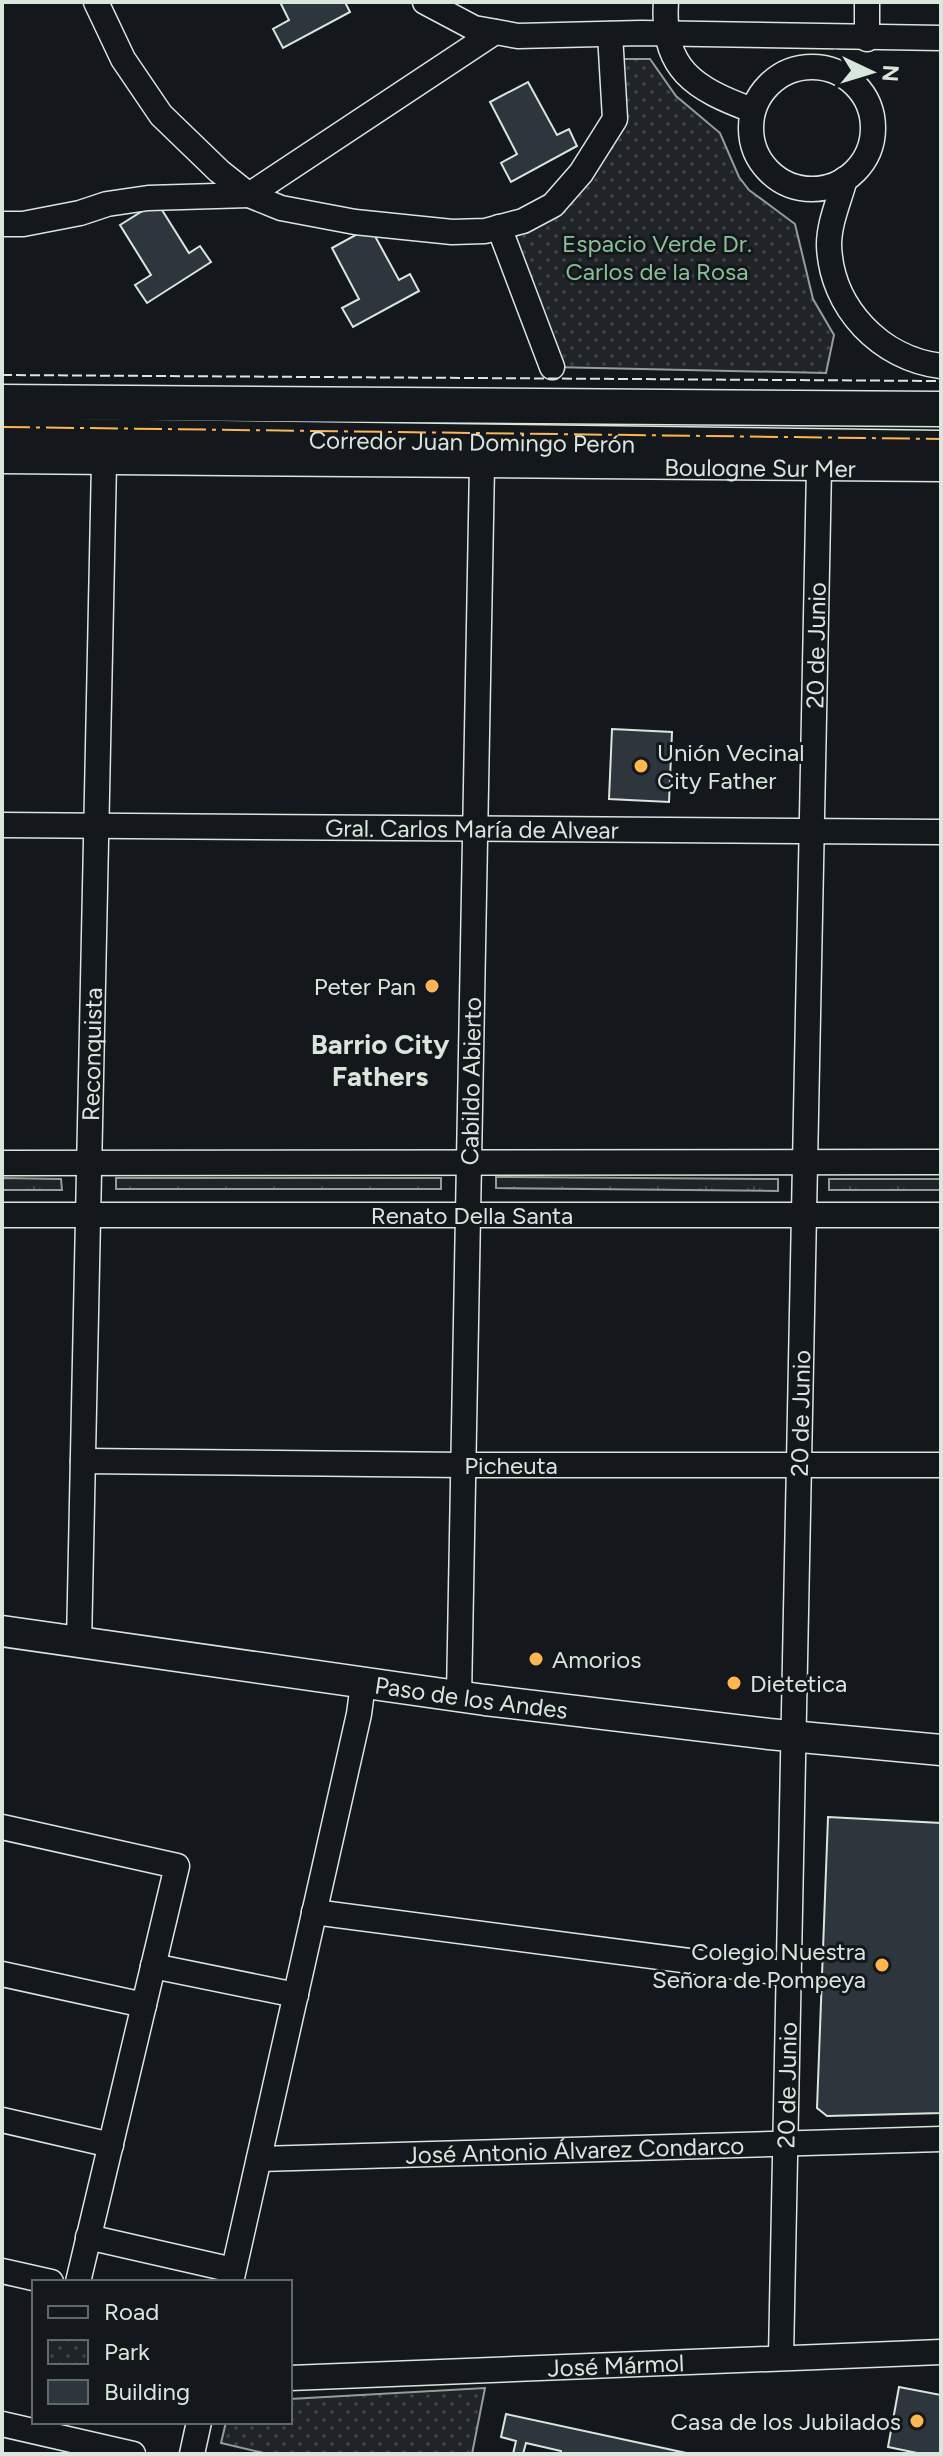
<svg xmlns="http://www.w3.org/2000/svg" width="943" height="2456" viewBox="0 0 943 2456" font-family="Figtree,sans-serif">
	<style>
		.grass { fill: url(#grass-tufts); stroke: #939e99; stroke-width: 2 }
		.park { fill: url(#park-dots); stroke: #939e99; stroke-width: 2 }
		.building { fill: #2c363c; stroke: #d8e6dc; stroke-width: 2 }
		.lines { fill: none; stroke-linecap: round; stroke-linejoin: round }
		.minor-casing { stroke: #d8e6dc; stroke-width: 27 }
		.major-casing { stroke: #d8e6dc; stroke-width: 33 }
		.highway-casing { stroke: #d8e6dc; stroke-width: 37 }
		.minor { stroke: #14181c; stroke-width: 24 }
		.major { stroke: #14181c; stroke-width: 30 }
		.highway { stroke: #14181c; stroke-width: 34 }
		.fence { stroke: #d8e6dc; stroke-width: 2; stroke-dasharray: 10 4; stroke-linecap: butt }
		.power { stroke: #ffb74d; stroke-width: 2; stroke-dasharray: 28 6 4 6; stroke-linecap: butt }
		.poi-dot { fill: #ffb74d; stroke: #14181c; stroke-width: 3 }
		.labels { text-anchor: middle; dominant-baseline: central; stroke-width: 6; stroke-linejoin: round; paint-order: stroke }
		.park-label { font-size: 24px; fill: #8ac095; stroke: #14181c }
		.street-label { font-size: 24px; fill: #d8e6dc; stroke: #14181c }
		.poi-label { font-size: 24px; fill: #d8e6dc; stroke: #14181c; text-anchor: start }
		.quarter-label { font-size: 28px; font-weight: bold; fill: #d8e6dc; stroke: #14181c }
	</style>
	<defs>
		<pattern id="grass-tufts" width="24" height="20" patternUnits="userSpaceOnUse" patternTransform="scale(2)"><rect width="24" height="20" fill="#202428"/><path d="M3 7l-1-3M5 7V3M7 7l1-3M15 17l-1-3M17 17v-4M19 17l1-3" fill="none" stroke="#404447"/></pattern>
		<pattern id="park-dots" width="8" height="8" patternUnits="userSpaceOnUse" patternTransform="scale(2)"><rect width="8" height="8" fill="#202428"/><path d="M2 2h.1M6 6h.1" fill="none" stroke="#404447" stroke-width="1.8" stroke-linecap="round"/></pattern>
	</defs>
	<rect width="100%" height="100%" fill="#14181c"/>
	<g class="grass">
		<path d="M496,1177L778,1179V1191L496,1188Z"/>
		<path d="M2,1178L61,1179L62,1190H2Z"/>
		<rect x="116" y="1178" width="325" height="11"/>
		<rect x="829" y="1179" width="112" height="11"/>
	</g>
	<g class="park">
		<path d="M612,59H650L676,96L720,133L739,177L749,190L795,224L813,299L834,335L826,373L552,367L499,228L523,221L615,119Z"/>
		<path d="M485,2388L472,2454H268L221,2443L226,2422H290V2399Z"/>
	</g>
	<g class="building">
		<path d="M280,2H345L350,12L283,48L273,29L289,20Z"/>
		<path d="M528,82L557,135L569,129L577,146L511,182L501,163L517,154L490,102Z"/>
		<path d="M157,202L189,253L200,246L211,262L147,303L135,285L151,275L120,225Z"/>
		<path d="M370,227L399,280L410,274L419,291L353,327L342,308L359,299L332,248Z"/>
		<path d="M612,729L672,732L669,802L609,799Z"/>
		<path d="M828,1817L941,1823V2113L827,2116L817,2108Z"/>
		<path d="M899,2387L941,2395V2454H922L888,2447Z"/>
		<path d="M506,2414L691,2454H561V2451L526,2443L523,2454H513L516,2441L501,2437Z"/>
	</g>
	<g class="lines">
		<defs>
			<g id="minor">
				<path d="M96,2L123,59L161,115L219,171L249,195L281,208L355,222L452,232L485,231L523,221L553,205L581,173L615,119L610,34"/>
				<path d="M425,2L474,28L518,36L641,33L941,38"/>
				<path d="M666,2C661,69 695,89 752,110"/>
				<path d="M867,39V2"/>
				<circle cx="812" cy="128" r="61"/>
				<path d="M845,179C839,201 829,223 829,245C831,308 881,359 941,366"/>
				<path d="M2,224H23L80,213L107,204L148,198L249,195L495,32"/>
				<path d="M499,227L552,367"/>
				<path id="s1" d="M2,461L941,469"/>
				<path id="s2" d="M2,825L941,832"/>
				<path d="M2,1163L941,1162"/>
				<path id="s3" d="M2,1215H941"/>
				<path id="s4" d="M83,1461L463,1465H941"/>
				<path id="s5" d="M79,1644L104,463"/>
				<path id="s6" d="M459,1697L482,465"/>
				<path d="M2,1827L177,1866L78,2282"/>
				<path d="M314,1912L789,1974"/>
				<path d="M153,1966L296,1995"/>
				<path d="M2,1974L144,2005"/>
				<path d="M2,2120L111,2145"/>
				<path id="s7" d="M259,2159L941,2139"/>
				<path d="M88,2237L233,2270"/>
				<path d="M2,2271L51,2282"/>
				<path d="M231,2282L359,1714L363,1684"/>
				<path id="s8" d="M781,2357L819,468"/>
				<path id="s9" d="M290,2378L941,2352"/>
				<path d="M2,2424L133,2454"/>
				<path d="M192,2454L199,2422"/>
			</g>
			<g id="major">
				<path id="s10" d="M2,1631L485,1700L769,1734L941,1750"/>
			</g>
			<g id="highway">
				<path d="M2,402L941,409"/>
				<path id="s11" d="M2,435L941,448"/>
			</g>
		</defs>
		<use href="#minor" class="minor-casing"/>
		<use href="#major" class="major-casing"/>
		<use href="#highway" class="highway-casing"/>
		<use href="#minor" class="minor"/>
		<use href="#major" class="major"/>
		<use href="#highway" class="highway"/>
		<path class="fence" d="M2,375L941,381"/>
		<path class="power" d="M2,427L941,439"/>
	</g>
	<g class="poi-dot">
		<circle cx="641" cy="766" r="8"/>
		<circle cx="432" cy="986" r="8"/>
		<circle cx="536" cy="1659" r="8"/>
		<circle cx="734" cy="1683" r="8"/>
		<circle cx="882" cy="1965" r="8"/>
		<circle cx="917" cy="2421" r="8"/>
	</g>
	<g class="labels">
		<g class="park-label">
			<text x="657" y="243">Espacio Verde Dr.<tspan x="657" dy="28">Carlos de la Rosa</tspan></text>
		</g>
		<g class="street-label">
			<text stroke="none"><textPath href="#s11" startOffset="470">Corredor Juan Domingo Perón</textPath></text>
			<text stroke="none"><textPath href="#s1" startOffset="758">Boulogne Sur Mer</textPath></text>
			<text stroke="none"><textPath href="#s8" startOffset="1712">20 de Junio</textPath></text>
			<text stroke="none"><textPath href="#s2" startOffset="470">Gral. Carlos María de Alvear</textPath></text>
			<text stroke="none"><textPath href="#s5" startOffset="590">Reconquista</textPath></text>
			<text stroke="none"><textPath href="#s6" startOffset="616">Cabildo Abierto</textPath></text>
			<text stroke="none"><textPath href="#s3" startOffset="470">Renato Della Santa</textPath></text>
			<text stroke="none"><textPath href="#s8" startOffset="944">20 de Junio</textPath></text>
			<text stroke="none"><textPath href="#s4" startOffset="428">Picheuta</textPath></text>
			<text stroke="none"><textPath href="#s10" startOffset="474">Paso de los Andes</textPath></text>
			<text stroke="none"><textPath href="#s8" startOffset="272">20 de Junio</textPath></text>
			<text stroke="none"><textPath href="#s7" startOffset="316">José Antonio Álvarez Condarco</textPath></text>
			<text stroke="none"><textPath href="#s9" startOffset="326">José Mármol</textPath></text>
		</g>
		<g class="poi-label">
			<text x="657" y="752">Unión Vecinal<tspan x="657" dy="28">City Father</tspan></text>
			<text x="416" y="986" text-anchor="end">Peter Pan</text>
			<text x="552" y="1659">Amorios</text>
			<text x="750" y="1683">Dietetica</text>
			<text x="866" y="1951" text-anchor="end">Colegio Nuestra<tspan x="866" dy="28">Señora de Pompeya</tspan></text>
			<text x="901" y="2421" text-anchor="end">Casa de los Jubilados</text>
		</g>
		<g class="quarter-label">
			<text x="380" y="1044">Barrio City<tspan x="380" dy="32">Fathers</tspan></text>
		</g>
	</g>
	<rect width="943" height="2456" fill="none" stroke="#d8e6dc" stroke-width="8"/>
	<rect x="32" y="2280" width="260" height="144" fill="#14181c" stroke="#626a69" stroke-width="2"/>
	<rect x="48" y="2306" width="40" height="12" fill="#14181c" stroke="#626a69" stroke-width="2"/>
	<text x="104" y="2320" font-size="24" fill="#d8e6dc">Road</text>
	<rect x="48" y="2340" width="40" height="24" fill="url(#park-dots)" stroke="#626a69" stroke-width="2"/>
	<text x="104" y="2360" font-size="24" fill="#d8e6dc">Park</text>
	<rect x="48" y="2380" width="40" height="24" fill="#2c363c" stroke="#626a69" stroke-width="2"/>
	<text x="104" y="2400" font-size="24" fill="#d8e6dc">Building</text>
	<g transform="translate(871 72) rotate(94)" stroke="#14181c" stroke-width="6" paint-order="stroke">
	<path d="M0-6L14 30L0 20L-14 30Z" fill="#d8e6dc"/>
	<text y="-12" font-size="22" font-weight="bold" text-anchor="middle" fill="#d8e6dc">N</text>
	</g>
</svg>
